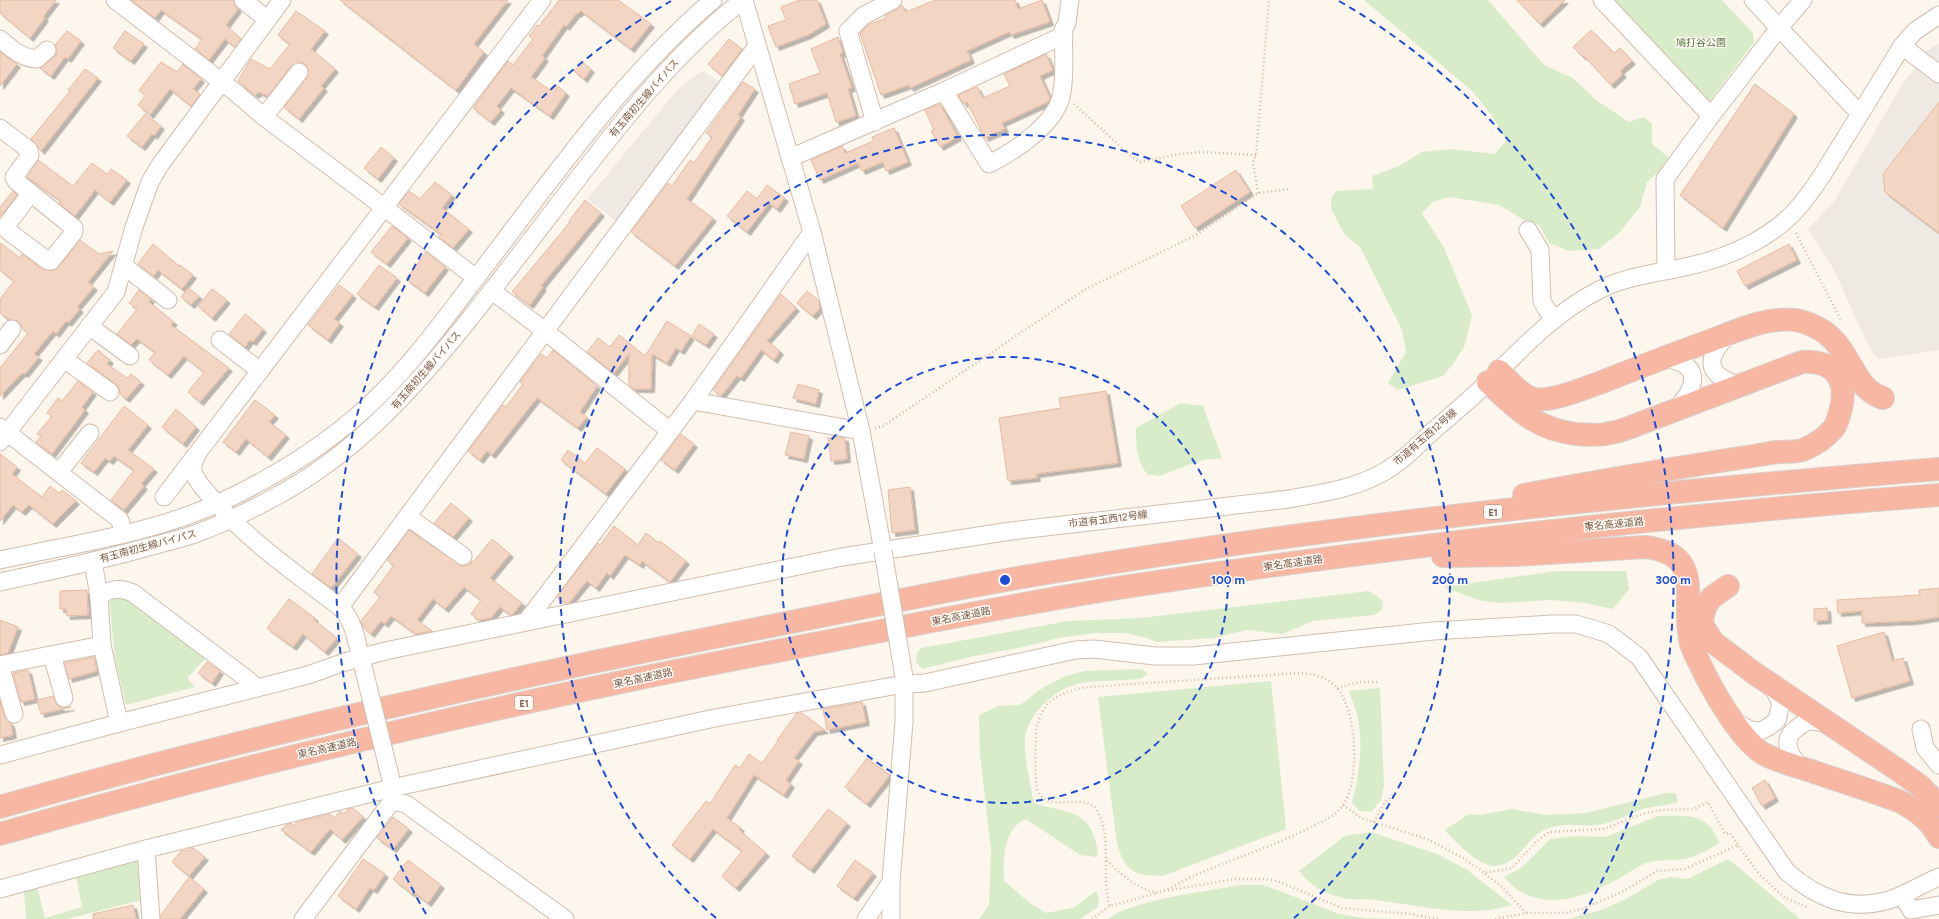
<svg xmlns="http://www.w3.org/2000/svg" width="1939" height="919" viewBox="0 0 1939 919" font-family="Figtree,'Noto Sans JP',sans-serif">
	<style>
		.industrial { fill: #efe9e4 }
		.green { fill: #d8ecc9 }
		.building { fill: #f3d5c3; stroke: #e6bba3; filter: url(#shadow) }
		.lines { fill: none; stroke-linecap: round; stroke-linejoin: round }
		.minor-casing { stroke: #d1beb0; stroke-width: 19 }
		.highway-casing { stroke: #dad1cd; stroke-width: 24 }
		.path { stroke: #d9b8a5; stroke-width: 2.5; stroke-dasharray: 1 3; stroke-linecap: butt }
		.minor { stroke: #fff; stroke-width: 17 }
		.highway { stroke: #f7b7a3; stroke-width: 22 }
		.minor-bridge-casing { stroke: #d1beb0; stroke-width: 19; stroke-linecap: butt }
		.minor-bridge { stroke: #fff; stroke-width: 17 }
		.ring { fill: none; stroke: #1d4ed8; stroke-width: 2; stroke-dasharray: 7 5 }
		.labels { text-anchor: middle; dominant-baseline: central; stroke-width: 3; stroke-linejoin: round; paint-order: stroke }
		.shield { fill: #fffaf3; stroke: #a28b7f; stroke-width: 1 }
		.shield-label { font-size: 9px; font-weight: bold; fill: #7a5c4d }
		.park-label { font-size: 10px; fill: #537a41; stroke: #fffaf3 }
		.street-label { font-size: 10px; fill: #7a5c4d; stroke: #fffaf3 }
		.centre { fill: #1d4ed8; stroke: #fffaf3; stroke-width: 2 }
		.ring-label { font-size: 12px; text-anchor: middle; font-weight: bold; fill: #1d4ed8; stroke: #fffaf3; stroke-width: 3; stroke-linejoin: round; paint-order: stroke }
	</style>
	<defs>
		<filter id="shadow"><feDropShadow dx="3.5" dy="3.5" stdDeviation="0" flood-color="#0004"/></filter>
	</defs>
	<rect width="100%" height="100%" fill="#fdf6ec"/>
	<g class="industrial">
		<path d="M1939,43V350L1878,359L1869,347L1833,268L1808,229L1834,202L1903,83L1922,60V54Z"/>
		<path d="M702,71L724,84L619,223L587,199L678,89Z"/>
	</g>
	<g class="green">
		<path d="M1364,0H1488L1544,65L1573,78L1596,100L1629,122L1644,117L1652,124V144L1672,160L1647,182L1640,207L1619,233L1599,249L1568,251L1549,243L1539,225L1529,223L1499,205L1449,197L1433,202L1422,213L1444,248L1472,315L1465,345L1454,363L1443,376L1398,390L1388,383L1406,352L1402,330L1360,247L1345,235L1331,209V198L1336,191L1373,189L1372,176L1399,166L1422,152L1451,149L1495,154L1506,140L1491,114L1471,90Z"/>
		<path d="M1609,0H1722L1753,33L1754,42L1710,101H1699Z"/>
		<path d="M1181,403L1203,406L1222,458L1203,460L1159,476L1147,474C1136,460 1136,445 1136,428Z"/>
		<path d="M1557,571H1626L1629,589L1613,609L1585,603L1552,600L1499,603L1478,600L1443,587Z"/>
		<path d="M1369,591L1382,600L1383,609L1374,615L1313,621L1283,634L1247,630L1213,638L1156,642L1147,638L1125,633H1095L1059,638L1023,647L974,656L922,669L916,661L917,653L921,648L1068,621L1141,618Z"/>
		<path d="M109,597L129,598L210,654L187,678L195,687L126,705L115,660Z"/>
		<path d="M1142,669L1148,674L1140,679C1121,681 1101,680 1082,683C1058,686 1029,712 1025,737C1023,751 1031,788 1034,803C1060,812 1087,809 1095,839C1097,846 1098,850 1097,857L1080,855L1026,819C1003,829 1003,859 1004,881L1030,903L1046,913L1073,908L1096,891L1099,899L1098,907L1080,919H979L989,905L991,850L980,755L979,715L998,706L1020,705L1041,689L1065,676L1085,671Z"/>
		<path d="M1271,681L1286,829L1163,876C1134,875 1126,873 1117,844L1098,697Z"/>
		<path d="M1380,688L1384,785L1381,800L1371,812L1360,811L1352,803C1359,773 1364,745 1357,714C1355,706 1351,699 1349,691Z"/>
		<path d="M1666,793H1676L1678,802C1668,805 1656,806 1646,808C1630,813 1614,823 1597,825C1580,827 1562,822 1546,829C1525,838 1519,866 1493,866C1478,865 1454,841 1445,830L1469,814L1479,815L1512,809L1546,815L1586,813Z"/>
		<path d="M1658,816C1685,816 1709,812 1719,843C1708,850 1698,856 1685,859C1672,861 1659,859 1646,863C1636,867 1626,875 1616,880C1588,895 1551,910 1520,891C1514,888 1509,882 1504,877L1521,868L1550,839L1575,836L1605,837Z"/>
		<path d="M1371,832L1437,854L1466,869L1512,905C1468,919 1419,905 1375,900C1358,898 1351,902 1333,895C1319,890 1308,883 1299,871L1345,836Z"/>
		<path d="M138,858L141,861L145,899L67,919H26L24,891L37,887L45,918L82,907L76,876Z"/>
		<path d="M1726,860L1731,861L1800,919H1568L1604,909L1626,899L1658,880L1671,877L1687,879Z"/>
		<path d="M1240,885H1264L1339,914L1364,918L1398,919H1107C1136,899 1204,892 1240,885Z"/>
	</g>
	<g class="building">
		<path d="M0,0H56L43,17L45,18L30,38L0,13Z"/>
		<path d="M131,0H233L234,4L238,9L226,25L241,39L235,47L225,39L209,60L195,49L202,39L161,10L155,18Z"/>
		<path d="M340,0H508L474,44L484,52L456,90Z"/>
		<path d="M559,0H618L651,24L631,49L581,11L578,14L577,13L566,27L564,25L542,56L545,58L531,77L550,90L555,84L566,93L550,116L511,88L497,106L501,110L491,122L473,108L508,61L513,65L533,39L529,36L537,25L539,26Z"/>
		<path d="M800,0H817L826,24L808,35L776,47L768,26L786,20L781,7Z"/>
		<path d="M935,0H1015L1018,9L1042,0L1050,22L1011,35L1009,32L967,51L971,60L910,88L909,85L881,95L860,33L868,25L886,18L885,16L902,5L906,12Z"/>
		<path d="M1517,0H1565L1540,24Z"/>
		<path d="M296,11L325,31L311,49L335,69L321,86L324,88L299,119L284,107L307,78L308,69L305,64L300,62L291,66L268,96L259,92L255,95L238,81L251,59L270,69L290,44L278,35Z"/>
		<path d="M1591,30L1614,53L1620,48L1632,61L1620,71L1623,74L1611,85L1584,56L1583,57L1573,47Z"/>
		<path d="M67,31L81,41L68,59L65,57L51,76L40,68L54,57L57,53L55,45Z"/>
		<path d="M125,31L144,44L131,61L113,48Z"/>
		<path d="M838,37L843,53L840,54L852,88L848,89L856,116L836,122L827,93L795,104L789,84L820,73L811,49Z"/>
		<path d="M729,39L742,49L722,76L708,64Z"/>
		<path d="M0,52L17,64L0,86Z"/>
		<path d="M1046,54L1053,70L1040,76L1050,98L1048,102L1002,123L1005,129L985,138L967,102L964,104L958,95L977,87L983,98L1010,86L1004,74Z"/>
		<path d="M161,62L177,72L183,64L201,79L193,89L200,94L191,106L170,89L150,115L138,105L145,96L139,90Z"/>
		<path d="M582,62L591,69L584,79L574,71Z"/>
		<path d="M85,69L98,78L41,151L31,139L70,91L68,90Z"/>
		<path d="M743,82L755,89L738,115L741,117L687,199L713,218L675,266L631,232L668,183L672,186L690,160L694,163L712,137L706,133Z"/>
		<path d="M1755,84L1794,114L1723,228L1680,195Z"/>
		<path d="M1939,102V233L1885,192L1883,174Z"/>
		<path d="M940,104L958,137L940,147L931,131L934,130L925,110Z"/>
		<path d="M145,114L161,126L154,136L152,134L142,147L127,136Z"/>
		<path d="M894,128L908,162L886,171L883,162L862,171L858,163L820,180L811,160L842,146L845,153L874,141L872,137Z"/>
		<path d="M381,147L394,158L378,179L364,168Z"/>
		<path d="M38,160L73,186L92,163L107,174L111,169L127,180L110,202L95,190L75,216L59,203L61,201L27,177Z"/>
		<path d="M1236,170L1250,192L1195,228L1181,206Z"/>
		<path d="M435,182L452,195L442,208L469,229L453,248L439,237L441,234L399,204L409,191L420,199Z"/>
		<path d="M767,185L785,198L777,209L769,203L747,232L727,216L747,191L757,199Z"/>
		<path d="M13,191L17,195L0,217V207Z"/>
		<path d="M585,200L601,213L541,286L543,287L530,305L512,292L570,222L569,221Z"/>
		<path d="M392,226L408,238L387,264L371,252Z"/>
		<path d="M80,240L99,254L113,251L88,282L94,287L77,307L80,309L68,323L66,321L56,334L53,331L34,354L39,357L25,374L22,373L0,396V368L28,333L22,328L18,321L10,320L0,313V299L14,281L0,270V243L20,258L22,254L42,269L53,271L59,267Z"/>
		<path d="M153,244L179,266L180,265L193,275L182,289L158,270L154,276L138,264Z"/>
		<path d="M1789,244L1797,260L1745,286L1737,271Z"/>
		<path d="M426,252L445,267L425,293L406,279Z"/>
		<path d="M379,265L397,278L375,307L357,294Z"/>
		<path d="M339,285L353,295L334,319L340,323L328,340L308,325Z"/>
		<path d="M188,288L199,296L191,305L181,297Z"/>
		<path d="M212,289L227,300L212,318L198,306Z"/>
		<path d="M139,290L151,299L149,302L174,322L171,325L229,368L200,402L188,392L204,372L184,356L168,375L149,360L155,352L137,339L131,345L117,334L137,309L129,303Z"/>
		<path d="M807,291L819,301L820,308L813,316L797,303Z"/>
		<path d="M781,294L796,308L767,341L780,351L774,360L761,350L741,378L737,376L721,396L713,390Z"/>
		<path d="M245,314L263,329L253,342L250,340L245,347L229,334Z"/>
		<path d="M667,321L691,336L681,351L676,348L667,363L652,354L651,389H634L629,385V354L614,373L587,352L598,338L610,347L619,335L645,356Z"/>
		<path d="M699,324L714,334L706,345L692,336Z"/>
		<path d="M98,350L110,360L107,364L127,378L131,374L141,382L126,399L120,394L119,388L116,384L87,363Z"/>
		<path d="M553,350L597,386L580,412L587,417L578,428L537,398L492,455L487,451L480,460L468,451L503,405L506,407L523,384L520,382L541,354L547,358Z"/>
		<path d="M78,381L93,392L82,407L85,410L52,454L36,442L41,436L37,434L52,416L47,413L58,398L62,401Z"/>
		<path d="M798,384L819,390L816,404L793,398Z"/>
		<path d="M1106,391L1118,463L1036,474L1037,478L1008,481L999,418L1061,408L1059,398Z"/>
		<path d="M255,400L275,415L269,422L286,435L268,457L246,439L236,452L223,442Z"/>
		<path d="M124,406L148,425L128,450L154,469L141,484L144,486L124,510L111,500L134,470L114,456L110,461L105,458L94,472L81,463Z"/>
		<path d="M176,409L196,427L183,444L162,427Z"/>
		<path d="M791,432L809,436L804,459L785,455Z"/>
		<path d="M681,434L694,444L675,470L661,460Z"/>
		<path d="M839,437L845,438L847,459L831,461L828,438Z"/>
		<path d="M597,448L625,469L606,494L561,460L568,450L585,463Z"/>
		<path d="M0,454L17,467L12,474L42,497L50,486L59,493L62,490L76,501L53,524L29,505L22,512L13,505L0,521Z"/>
		<path d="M910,487L915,530L892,533L888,490Z"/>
		<path d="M451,503L469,518L453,537L434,523Z"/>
		<path d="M614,526L638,545L646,533L659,543L660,541L686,561L670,582L642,561L640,565L625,555L610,576L607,573L596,588L587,581L569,603L566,604L557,597L598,543L600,545Z"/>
		<path d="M409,530L462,566L468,565L472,561L473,562L492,539L510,554L490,578L522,603L513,614L511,615L500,607L491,618L479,620L471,614L481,600L464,587L445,609L433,599L417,620L432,631L416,634L391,616L385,624L381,621L371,634L364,628L361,621L380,597L374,592L394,565L387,560Z"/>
		<path d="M338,538L358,554L331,588L312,574Z"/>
		<path d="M1939,588V617L1914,621L1862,623V611L1838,613L1837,600L1920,595L1919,590Z"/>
		<path d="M87,590L88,615L67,616L66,609H60V591Z"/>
		<path d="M289,599L315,618L314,620L337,638L325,652L303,634L293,647L267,628Z"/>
		<path d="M1827,608L1828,620L1814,621V609Z"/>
		<path d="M0,620L18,627L8,653L0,655Z"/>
		<path d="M1884,632L1892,661L1903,658L1910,681L1852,698L1837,646Z"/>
		<path d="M94,657L97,671L69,679L64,663Z"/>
		<path d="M207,662L220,671L212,683L198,673Z"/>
		<path d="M28,670L35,699L21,702L13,673Z"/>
		<path d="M53,696L57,705L62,708L71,707L41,714L37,700Z"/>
		<path d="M0,701L5,717L11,724L13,735L0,738Z"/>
		<path d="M862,702L866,722L827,730L823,709Z"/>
		<path d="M797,713H802L825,730L814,732L794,758L799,761L786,780L791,784L784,795L754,775L727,818L741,828L739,830L766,853L736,888L722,876L742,851L713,829L690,859L672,845L706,801L710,804L735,765L740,768L749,754L762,763L778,741L777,740Z"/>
		<path d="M867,758L890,775L867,804L845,787Z"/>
		<path d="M1765,780L1775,798L1762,806L1752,788Z"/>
		<path d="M353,808L363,817L342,840L330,829L311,852L281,830L286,825L291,823L294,826L297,822L330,814L335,818L340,811L344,814L348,809Z"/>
		<path d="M828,809L847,823L811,870L792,856Z"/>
		<path d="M393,817L409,829L393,849L377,838Z"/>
		<path d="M190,848H193L205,857L189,876L172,862L181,851L189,850Z"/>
		<path d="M363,859L385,874L374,890L370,888L356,909L338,896Z"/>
		<path d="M408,860L441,885L428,903L413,892L412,894L393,879Z"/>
		<path d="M855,860L873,873L854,898L837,886Z"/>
		<path d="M189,877L204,889L180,919H161V915Z"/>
		<path d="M133,905L136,919H93V914Z"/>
	</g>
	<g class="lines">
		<defs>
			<g id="minor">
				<path d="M115,0L235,92L264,117L385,208L476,278"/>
				<path d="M243,0L267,19"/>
				<path d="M542,0L199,451C196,457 191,464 193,471C196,481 204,489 210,496C247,540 295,573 340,607L757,46"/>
				<path d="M744,0L812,232L861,431L883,551"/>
				<path d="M1602,0L1711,116"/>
				<path d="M1753,0L1860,114"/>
				<path d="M0,39C12,49 21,58 37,59L47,50"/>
				<path d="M1902,46L1939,74"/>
				<path d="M944,91L989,164C1015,151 1058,123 1062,92C1065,73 1064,50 1063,30L1067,23L1070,0"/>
				<path d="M264,117L299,72"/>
				<path d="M875,122L848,31L863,16L893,0"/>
				<path d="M0,128L29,150L30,155L14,177L16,181L74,228V232L51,261H48L8,231L6,226L31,193"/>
				<path d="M790,158L944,91L1064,35"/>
				<path d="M1528,230L1540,250L1542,301L1553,320"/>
				<path d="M124,266L168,300"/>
				<path d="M1666,270L1665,179L1711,116L1779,28L1803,0"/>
				<path d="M492,291L545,331L670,431"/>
				<path d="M89,326L130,356"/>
				<path d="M1728,335C1703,360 1707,376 1741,386"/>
				<path d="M220,340L260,371"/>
				<path d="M0,345L12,329"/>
				<path d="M1664,358C1702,364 1698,385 1676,409"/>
				<path d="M64,359L110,392"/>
				<path d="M693,401L861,431"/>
				<path d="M0,427L120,520L123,534"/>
				<path d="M0,442L116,292L134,227L150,182L160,165L282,0"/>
				<path d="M59,472L90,433"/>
				<path d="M164,497L195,456"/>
				<path d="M408,517L463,556"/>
				<path d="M0,560C73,544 150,534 219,503C268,480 317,451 358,415C401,378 435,332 469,287C545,189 618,81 713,0"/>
				<path d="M93,561L99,597L102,645L119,723"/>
				<path d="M0,582C49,571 99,561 148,547C164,543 180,539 195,534C223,524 249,511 275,497C353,455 409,394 463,327C504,276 543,224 583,172C631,110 681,48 743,0"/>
				<path d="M99,597C110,588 120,587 133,593L247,679L256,687"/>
				<path d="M340,607C356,622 357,647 363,666"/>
				<path d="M526,622L693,401L812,232"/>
				<path d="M52,655L64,698"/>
				<path d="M0,665L102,645"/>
				<path d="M0,665L14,714"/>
				<path d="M1734,721C1753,733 1760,736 1777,720L1781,703L1771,684"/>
				<path d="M1921,729L1925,748L1939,765"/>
				<path d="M0,755L119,723L308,675L345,662L385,651L842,557L1011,531L1289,499C1322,493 1353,489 1382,473C1402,462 1418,445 1434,430C1453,414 1472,398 1490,380C1523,347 1556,312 1599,290C1626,276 1659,273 1689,266C1727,258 1770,239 1796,210C1806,199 1815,186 1823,174L1902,46L1915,31L1939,15"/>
				<path d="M1800,767C1791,756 1780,740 1796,729C1799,726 1805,722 1810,721C1816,721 1823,723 1829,723"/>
				<path d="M392,801L406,804L565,919"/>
				<path d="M146,849L151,919"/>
				<path d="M0,889L146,849L392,788L715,718L904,684L925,683L1075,650L1094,649L1155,656H1193L1433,631L1552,624H1576L1609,634L1639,657L1787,872C1816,897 1847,911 1886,901C1904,896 1922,884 1939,877"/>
				<path d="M1902,895L1911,910L1939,905"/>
				<path d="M303,919L392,801V791"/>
				<path d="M866,919L891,882"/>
				<path d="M891,919V882L904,722V677"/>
			</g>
			<g id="highway">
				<path d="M1499,371C1509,380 1520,396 1534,399C1552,402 1582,389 1599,383C1635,369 1670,355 1707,342C1734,332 1764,317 1794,320C1801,320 1808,324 1814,326C1853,344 1849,387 1883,398"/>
				<path d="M1488,382C1517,409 1535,429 1576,434C1587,435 1599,436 1610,433C1619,432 1628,428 1636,425L1802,362C1833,360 1848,378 1841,408C1839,416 1837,425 1832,430C1824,439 1814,445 1805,449C1797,453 1786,451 1778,452C1763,454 1748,457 1733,459C1663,470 1593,482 1524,495"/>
				<path d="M1443,556L1515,555L1645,547C1707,554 1681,599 1690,639C1691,648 1696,656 1700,664C1712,690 1739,737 1762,753C1776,761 1793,765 1808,770C1838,780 1869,790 1899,801C1916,810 1930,820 1939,837"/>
				<path d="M1728,586L1711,598L1706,605L1703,615L1702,625L1713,642L1754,673L1901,772L1920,786L1939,805"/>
				<path d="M0,807C254,734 512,677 771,626C865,608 959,587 1053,572C1347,523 1643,493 1939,469"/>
				<path d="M0,834C206,775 416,725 626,681C723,661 820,643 917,624C995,609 1073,594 1151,583C1413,544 1676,515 1939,495"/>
			</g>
		</defs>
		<use href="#minor" class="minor-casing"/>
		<use href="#highway" class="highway-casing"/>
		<g class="path">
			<path d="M1074,104L1132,157L1140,162L1179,154L1203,152L1256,155"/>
			<path d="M1258,193L1253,162L1256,155L1269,0"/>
			<path d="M1796,233L1842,322"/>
			<path d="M875,428L883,426L1084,290L1198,234L1258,193L1290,189"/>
			<path d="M1337,688L1359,682H1380"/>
			<path d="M1343,805L1361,818L1427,839L1463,858L1485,873L1512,868L1536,842L1549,832L1604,829L1645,813L1661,810L1694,809L1708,802L1725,834L1730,833L1738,845"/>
			<path d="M1374,822L1385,802L1395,793"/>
			<path d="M1107,860C1116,871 1144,895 1160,892C1170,890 1185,879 1195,875C1235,858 1275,846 1313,826C1322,821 1332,818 1339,810C1362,787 1357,713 1338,689C1328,677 1314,674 1300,673L1087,687C1072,690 1056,694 1046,706C1042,711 1039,719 1037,725C1035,731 1035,782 1037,788C1037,791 1041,796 1043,798C1059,810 1089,791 1099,814C1112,843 1101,877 1110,906"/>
			<path d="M1485,874L1502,887L1526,913"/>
			<path d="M1164,891L1236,879H1264L1277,881L1342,908L1410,914L1438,919"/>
			<path d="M1092,919L1110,906L1157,893"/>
			<path d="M1495,919L1526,913H1565L1582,909L1622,892L1657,871L1685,869L1738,845L1759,874L1785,898L1807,907"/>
		</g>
		<use href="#minor" class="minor"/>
		<use href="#highway" class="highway"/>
		<defs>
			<g id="minor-bridge">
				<path d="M883,551L904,677"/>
				<path d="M363,666L391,780"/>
			</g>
		</defs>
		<use href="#minor-bridge" class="minor-bridge-casing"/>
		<use href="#minor-bridge" class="minor-bridge"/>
	</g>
	<g class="ring">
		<circle cx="1005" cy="580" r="223"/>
		<path d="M716 918A445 445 0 1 1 1294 918"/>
		<path d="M426 914A668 668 0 0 1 671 1M1339 1A668 668 0 0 1 1584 914"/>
	</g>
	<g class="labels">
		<g class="shield">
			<rect x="1484" y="505" width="18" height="14" rx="3"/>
			<rect x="515" y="696" width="18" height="14" rx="3"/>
		</g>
		<g class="shield-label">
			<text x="1493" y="512">E1</text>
			<text x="524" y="703">E1</text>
		</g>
		<g class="park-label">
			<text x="1701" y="42">鳩打谷公園</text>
		</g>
		<g class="street-label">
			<text transform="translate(644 98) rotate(-49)">有玉南初生線バイパス</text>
			<text transform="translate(426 370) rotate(-49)">有玉南初生線バイパス</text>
			<text transform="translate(1425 437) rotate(-41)">市道有玉西12号線</text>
			<text transform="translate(1108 519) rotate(-7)">市道有玉西12号線</text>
			<text transform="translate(1614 524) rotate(-6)">東名高速道路</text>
			<text transform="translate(148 546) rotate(-15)">有玉南初生線バイパス</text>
			<text transform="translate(1293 563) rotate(-8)">東名高速道路</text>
			<text transform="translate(961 616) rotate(-11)">東名高速道路</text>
			<text transform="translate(643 678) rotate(-12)">東名高速道路</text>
			<text transform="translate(327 748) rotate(-13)">東名高速道路</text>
		</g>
	</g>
	<circle cx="1005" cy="580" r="6" class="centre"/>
	<g class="ring-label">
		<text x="1228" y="584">100 m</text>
		<text x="1450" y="584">200 m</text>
		<text x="1673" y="584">300 m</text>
	</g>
</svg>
